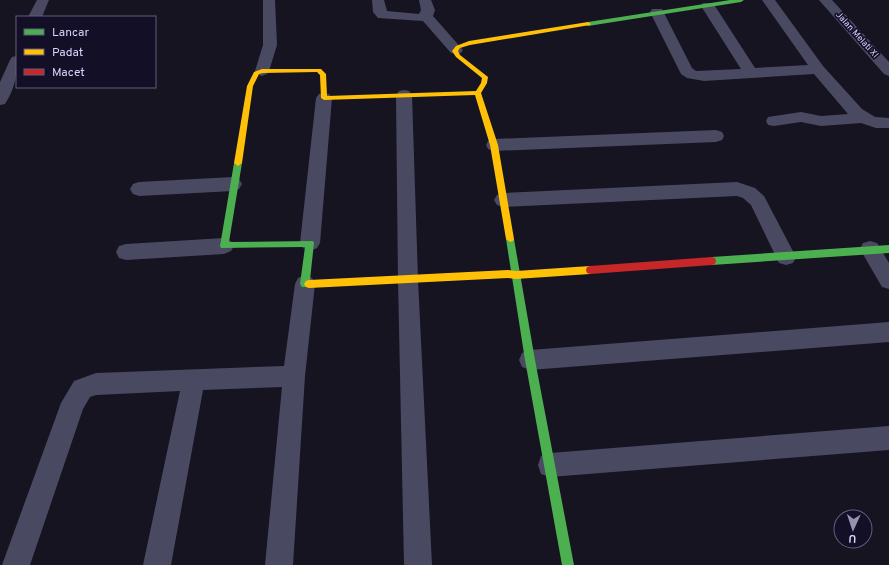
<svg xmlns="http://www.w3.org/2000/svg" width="889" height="565" viewBox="0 0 889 565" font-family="Overpass,sans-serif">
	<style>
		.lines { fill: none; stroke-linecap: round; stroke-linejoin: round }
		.street { fill: #4a4962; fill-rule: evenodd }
		.fast { fill: #4caf50; fill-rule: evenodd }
		.slow { fill: #ffc107; fill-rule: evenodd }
		.jam { fill: #c62828; fill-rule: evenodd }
		.labels { text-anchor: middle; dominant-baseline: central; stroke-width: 3.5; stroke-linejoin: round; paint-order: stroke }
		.far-street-label { font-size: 9px; fill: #d9d4ff; stroke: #130f26 }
	</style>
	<rect width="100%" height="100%" fill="#161421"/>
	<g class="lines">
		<g class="street">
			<path d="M37,0H49L42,17H28Z"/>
			<path d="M263,0H275L277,45L269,71L267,74L262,76L257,74L255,71L263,45Z"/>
			<path d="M372,0H384L387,11L419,14L421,10L419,0H431L435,10L433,16L463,50L461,53L456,54L451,53L423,21L378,18L373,12Z"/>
			<path d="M762,0H775L823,66L862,109L875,117L889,118V128H876L861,123L821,126L801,122L774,126L768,125L766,121L768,117L801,112L821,116L848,114L814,74L704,81L687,78L681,74L650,12L652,9H662L692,68L696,71L741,69L701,6L703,3H713L755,68L808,65Z"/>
			<path d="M819,0H832L889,62V76L884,74Z"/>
			<path d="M17,56C17,74 16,87 5,104L0,105V82L10,60L12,57Z"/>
			<path d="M404,90L409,91L412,95L418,280L432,565H404L398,280L396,95L399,91Z"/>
			<path d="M324,93L329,94L332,98L320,243L317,248L310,251L303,248L300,243L316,98L319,94Z"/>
			<path d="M716,130L722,132L724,136L722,140L716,142L494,151L488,149L486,145L488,141L494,139Z"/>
			<path d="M233,177L239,179L242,184L239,189L233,191L139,196L133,194L130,189L133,184L139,182Z"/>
			<path d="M737,182L755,188L764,196L796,257L793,263L786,265L779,263L751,205L743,198L737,196L503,207L497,205L494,200L497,195L503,193Z"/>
			<path d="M224,238L231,241L234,246L231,251L224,254L126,260L119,258L116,252L119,246L126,244Z"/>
			<path d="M870,241L877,243L889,263V289L882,287L860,249L863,243Z"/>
			<path d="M305,275L312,278L315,284L305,376L293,565H265L282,387L203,390L171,565H143L180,391L96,395L90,397L83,409L30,565H2L61,403L74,381L96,373L284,366L295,284L298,278Z"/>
			<path d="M889,322V342L530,370L522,367L519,360L522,353L530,350Z"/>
			<path d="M889,426V450L550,477L541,474L538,465L541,456L550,453Z"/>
		</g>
		<g class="fast">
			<path d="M730,0H744L741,2L588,26L585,24L588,22Z"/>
			<path d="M238,160L242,163L229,242L313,241L314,243L310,280L314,284L312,287H302L300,284L305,247L221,248L220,246L234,163Z"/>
			<path d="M510,236L514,239L535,360L574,565H562L525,360L506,239Z"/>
			<path d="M889,245V253L712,265L709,264L708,261L709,258L712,257Z"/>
		</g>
		<g class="slow">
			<path d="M588,22L591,24L590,25L470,45L460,48L458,51L460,55L488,77L487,83L481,93L498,145L514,239L513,241L510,242L506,239L490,145L475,95L324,100L321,98L320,75L317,72L263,73L259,74L253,86L242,163L238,166L234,163L247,86L254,72L262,69H321L326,74L327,96L476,91L481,83L482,78L456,57L452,51L456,46L469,41Z"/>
			<path d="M590,266L593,267L594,270L593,273L590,274L516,279L508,278L309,288L306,287L304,284L306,281L309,280L508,270L516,271Z"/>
		</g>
		<path class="jam" d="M712,257L715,258L716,261L715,264L712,265L590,274L587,273L586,270L587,267L590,266Z"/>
	</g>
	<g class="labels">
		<g class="far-street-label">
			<text transform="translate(857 35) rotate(48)">Jalan Melati XI</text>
		</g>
	</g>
	<rect x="16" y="16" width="140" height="72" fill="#130f26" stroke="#625e7d"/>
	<rect x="24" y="29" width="20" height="6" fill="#4caf50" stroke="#625e7d"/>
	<text x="52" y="36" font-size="12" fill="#d9d4ff">Lancar</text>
	<rect x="24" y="49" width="20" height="6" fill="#ffc107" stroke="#625e7d"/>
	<text x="52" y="56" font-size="12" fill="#d9d4ff">Padat</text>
	<rect x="24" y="69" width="20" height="6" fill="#c62828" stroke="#625e7d"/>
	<text x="52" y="76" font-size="12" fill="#d9d4ff">Macet</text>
	<g transform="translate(853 529) rotate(183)"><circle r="19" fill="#130f26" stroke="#625e7d"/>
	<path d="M0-3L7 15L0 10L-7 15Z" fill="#9591b1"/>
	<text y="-6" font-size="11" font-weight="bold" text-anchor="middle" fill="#d9d4ff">U</text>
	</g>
</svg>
